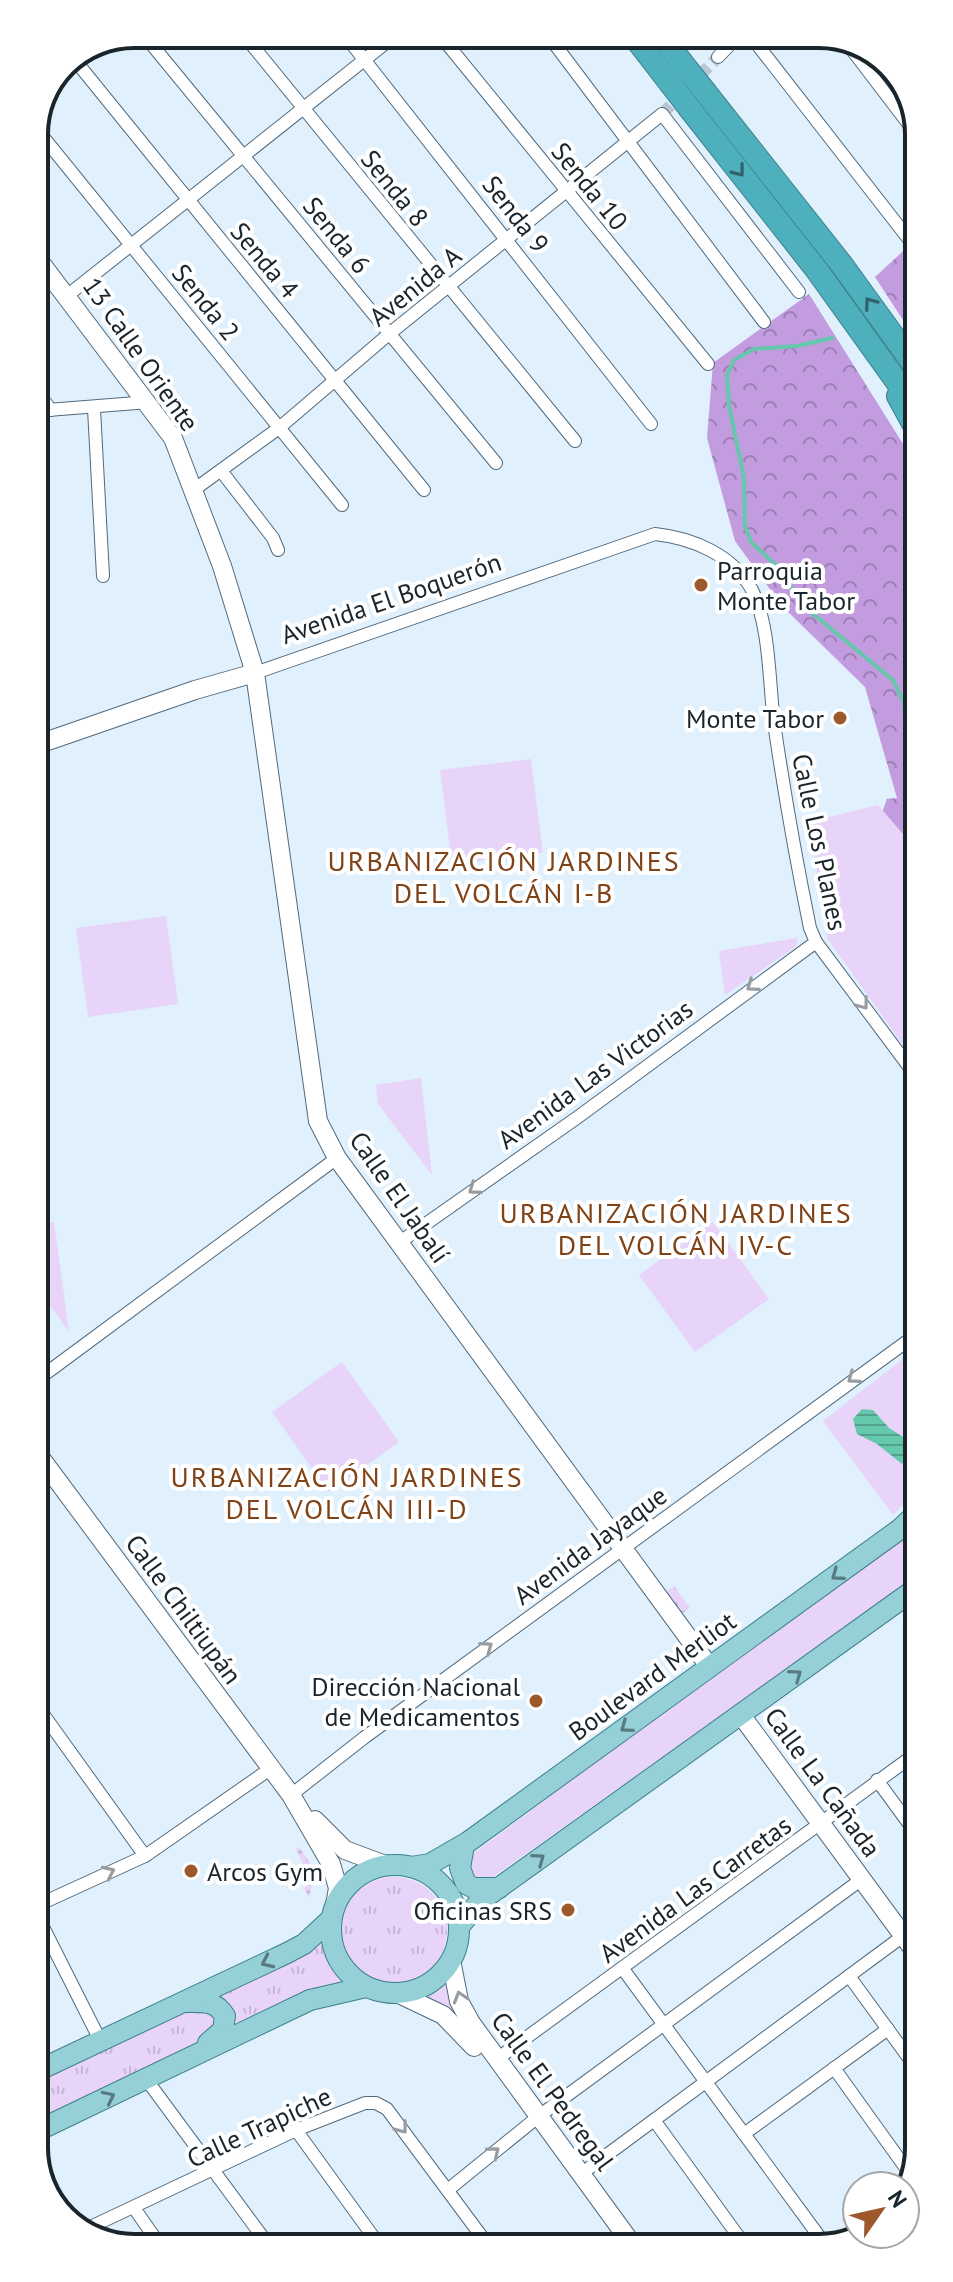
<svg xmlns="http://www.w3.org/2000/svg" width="953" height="2282" viewBox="0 0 953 2282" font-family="'PT Sans',sans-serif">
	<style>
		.grass { fill: url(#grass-tufts) }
		.forest { fill: url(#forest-crowns) }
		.park { fill: #e8d3f9 }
		.garden { fill: url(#garden-dots) }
		.water { fill: url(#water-rules) }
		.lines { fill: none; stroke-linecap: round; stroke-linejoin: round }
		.stream { stroke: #65c7ab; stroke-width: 4 }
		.street-tunnel { stroke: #b8c7d3; stroke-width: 12; stroke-dasharray: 12 6; stroke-linecap: butt }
		.street-casing { stroke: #536a7c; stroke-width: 14 }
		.secondary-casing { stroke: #536a7c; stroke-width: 20 }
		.primary-casing { stroke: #3c7f8a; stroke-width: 22 }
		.highway-casing { stroke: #3c7f8a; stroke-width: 24 }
		.street { stroke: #fff; stroke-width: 12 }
		.secondary { stroke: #fff; stroke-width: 18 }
		.primary { stroke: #95d0d7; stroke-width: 20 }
		.highway { stroke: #4eb0bd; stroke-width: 22 }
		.highway-bridge-casing { stroke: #3c7f8a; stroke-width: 24; stroke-linecap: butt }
		.highway-bridge { stroke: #4eb0bd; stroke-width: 22 }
		.oneway { stroke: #31636d }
		.oneway2 { stroke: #989ca0 }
		.oneway3 { stroke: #587a81 }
		.poi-dot { fill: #9d592b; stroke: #fff; stroke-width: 3 }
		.labels { text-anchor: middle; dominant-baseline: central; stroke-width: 8; stroke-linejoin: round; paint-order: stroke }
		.street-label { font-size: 26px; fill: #1a242b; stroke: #fff }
		.poi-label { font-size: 26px; fill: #1a242b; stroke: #fff; text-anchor: end }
		.neighbourhood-label { font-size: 28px; letter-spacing: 2px; fill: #804318; stroke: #fff }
		.rim { fill: none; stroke: #1a242b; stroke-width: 4 }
	</style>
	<defs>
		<pattern id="grass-tufts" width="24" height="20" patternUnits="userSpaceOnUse" patternTransform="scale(2)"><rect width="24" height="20" fill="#e8d3f9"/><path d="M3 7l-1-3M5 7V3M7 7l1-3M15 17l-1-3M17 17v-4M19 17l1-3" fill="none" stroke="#c6b5d6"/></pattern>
		<pattern id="forest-crowns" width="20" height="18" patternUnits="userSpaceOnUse" patternTransform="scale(2)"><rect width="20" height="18" fill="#c29cdf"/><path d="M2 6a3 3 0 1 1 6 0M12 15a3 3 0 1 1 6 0" fill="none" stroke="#9d7fb5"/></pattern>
		<pattern id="garden-dots" width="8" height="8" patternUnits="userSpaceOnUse" patternTransform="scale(2)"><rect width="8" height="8" fill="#e8d3f9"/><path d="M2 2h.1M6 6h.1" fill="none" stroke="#c6b5d6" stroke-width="1.8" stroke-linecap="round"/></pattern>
		<pattern id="water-rules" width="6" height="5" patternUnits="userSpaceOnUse" patternTransform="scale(2)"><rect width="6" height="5" fill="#65c7ab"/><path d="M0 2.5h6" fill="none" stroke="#52a18b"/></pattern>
	</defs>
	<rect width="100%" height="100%" fill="#e0f0fd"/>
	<g class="grass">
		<circle cx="394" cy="1930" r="53"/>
		<path d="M323,1936L330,1962L354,1983L242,2025L235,2020L221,1994Z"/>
		<path d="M448,1979L453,2009L461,2025L422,2000Z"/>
		<path d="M198,2004L214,2005L218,2032L39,2121V2078Z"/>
	</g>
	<g class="forest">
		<path d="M914,241V337L875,277Z"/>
		<path d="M809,294L915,463L916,885L878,824L887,799L897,798L865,687L783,607L735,541L707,438L713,363Z"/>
	</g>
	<g class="park">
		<path d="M531,759L543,853L452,864L440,770Z"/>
		<path d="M878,805L916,849V1063L827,938L809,822Z"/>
		<path d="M166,916L178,1004L88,1017L76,928Z"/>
		<path d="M797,938V946L725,995L719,951Z"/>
		<path d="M421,1078L432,1175L378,1104L376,1085Z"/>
		<path d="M54,1222L69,1332L37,1287V1225Z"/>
		<path d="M713,1222L769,1299L695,1352L639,1275Z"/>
		<path d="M917,1348V1489L893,1515L823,1421Z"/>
		<path d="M342,1362L399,1442L329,1492L272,1412Z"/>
		<path d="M917,1524L918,1576L479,1887L462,1862Z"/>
		<path d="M857,2209V2234H863L855,2240L841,2220Z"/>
	</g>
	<g class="garden">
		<path d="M674,1586L690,1608L681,1614L666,1592Z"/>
		<path d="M299,1847C313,1865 316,1875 309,1897L304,1888L311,1883L296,1849Z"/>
	</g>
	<path class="water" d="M862,1409L873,1410L889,1428L916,1445L902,1464L877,1444L857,1434L853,1419Z"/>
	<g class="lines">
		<path class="stream" d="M832,338L797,346L754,349L734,360L727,375L729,405L744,478L745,526L751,542L778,567L801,604L893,680L904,703L911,826L916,834"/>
		<path class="street-tunnel" d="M662,114L718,57"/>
		<defs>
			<g id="street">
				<path d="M143,34L496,463"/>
				<path d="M243,34L575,441"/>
				<path d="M344,34L651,424"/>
				<path d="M439,34L708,364"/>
				<path d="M547,34L764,322"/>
				<path d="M749,34L911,242"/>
				<path d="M846,42L914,131"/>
				<path d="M718,57L740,34"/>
				<path d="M74,59L424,490"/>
				<path d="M35,127L342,505"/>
				<path d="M68,295L397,34"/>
				<path d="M35,389L51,410"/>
				<path d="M94,409L103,576"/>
				<path d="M35,411L149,402"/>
				<path d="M222,472L273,538L278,550"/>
				<path d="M195,489L279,428L389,334L662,114L799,292"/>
				<path d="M255,673L655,534C693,538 733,555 752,590C770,625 769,683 774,723C784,791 796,860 810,928L816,942L916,1076"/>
				<path d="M400,1242L578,1117L816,942"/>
				<path d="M37,1380L337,1158"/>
				<path d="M38,1707L145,1856"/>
				<path d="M877,1780L918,1836"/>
				<path d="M291,1795L365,1737L917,1334"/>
				<path d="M38,1905L145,1856L270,1769"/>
				<path d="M39,1919L100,2040"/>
				<path d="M623,1969L824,2243"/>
				<path d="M849,1976L919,2072"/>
				<path d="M497,2059L918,1752"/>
				<path d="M834,2068L910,2174"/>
				<path d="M146,2079L270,2247"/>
				<path d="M654,2120L744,2244"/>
				<path d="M296,2130L380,2246"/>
				<path d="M744,2134L888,2029"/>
				<path d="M581,2174L903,1936"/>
				<path d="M449,2189L539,2116L862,1879"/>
				<path d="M134,2208L162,2248"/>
				<path d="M82,2231L296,2130L365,2103H376L387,2109L488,2245"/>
			</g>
			<g id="secondary">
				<path d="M34,254L173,438L222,566L255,673L318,1121L337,1158L709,1666"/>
				<path d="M36,745L195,690L255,673"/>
				<path d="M37,1453L291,1795L331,1864L338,1888L335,1906"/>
				<path d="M741,1715L919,1957"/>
				<path d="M315,1820L345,1850L388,1866"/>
				<path d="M451,1960L459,2001L471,2023L632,2244"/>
				<path d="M399,1994L443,2015L474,2047"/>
			</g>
			<g id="primary">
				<path d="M464,1845L460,1868L466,1884L474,1888H499"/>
				<circle cx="395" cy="1929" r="64"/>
				<path d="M411,1867L430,1864L468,1842L900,1529L917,1513"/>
				<path d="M459,1927L479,1902L918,1587"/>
				<path d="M186,2002C204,2002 215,2000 225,2016L223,2030L208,2043"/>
				<path d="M39,2070L287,1953L304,1944L331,1919"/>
				<path d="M39,2130L310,2000L366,1987"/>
			</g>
			<g id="highway">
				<path d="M632,34L670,83"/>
				<path d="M660,34L687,69"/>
				<path d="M706,93L842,265L915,366"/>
				<path d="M690,109L816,269L915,407"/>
				<path d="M898,396L915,427"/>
			</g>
		</defs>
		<use href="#street" class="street-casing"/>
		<use href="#secondary" class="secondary-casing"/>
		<use href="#primary" class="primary-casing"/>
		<use href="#highway" class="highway-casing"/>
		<use href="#street" class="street"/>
		<use href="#secondary" class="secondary"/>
		<use href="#primary" class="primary"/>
		<use href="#highway" class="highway"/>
		<defs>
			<g id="highway-bridge">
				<path d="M687,69L706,93"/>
				<path d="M670,83L690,109"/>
			</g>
		</defs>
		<use href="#highway-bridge" class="highway-bridge-casing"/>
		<use href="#highway-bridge" class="highway-bridge"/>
	</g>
	<defs><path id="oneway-chevron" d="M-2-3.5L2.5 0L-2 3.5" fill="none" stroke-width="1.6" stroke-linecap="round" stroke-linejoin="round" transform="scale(2)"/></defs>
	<g class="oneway">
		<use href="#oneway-chevron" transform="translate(739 171) rotate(52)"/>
		<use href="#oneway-chevron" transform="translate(870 303) rotate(-126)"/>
	</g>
	<g class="oneway2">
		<use href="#oneway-chevron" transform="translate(752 986) rotate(145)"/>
		<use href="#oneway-chevron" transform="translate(863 1004) rotate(53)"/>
		<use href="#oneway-chevron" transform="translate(474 1189) rotate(145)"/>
		<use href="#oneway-chevron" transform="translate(853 1378) rotate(144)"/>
		<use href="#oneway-chevron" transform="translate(487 1647) rotate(-36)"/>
		<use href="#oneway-chevron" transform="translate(109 1872) rotate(-25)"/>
		<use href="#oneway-chevron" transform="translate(460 1997) rotate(-107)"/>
		<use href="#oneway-chevron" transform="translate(402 2128) rotate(52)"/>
		<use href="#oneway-chevron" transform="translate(494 2152) rotate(-39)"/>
	</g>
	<g class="oneway3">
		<use href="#oneway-chevron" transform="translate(837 1575) rotate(144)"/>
		<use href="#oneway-chevron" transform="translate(796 1675) rotate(-36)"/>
		<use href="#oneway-chevron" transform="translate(626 1727) rotate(144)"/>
		<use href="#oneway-chevron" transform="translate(539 1859) rotate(-36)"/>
		<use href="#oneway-chevron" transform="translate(267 1962) rotate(155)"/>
		<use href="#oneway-chevron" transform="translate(109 2097) rotate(-26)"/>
	</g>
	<g class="poi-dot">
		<circle cx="701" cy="585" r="8"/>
		<circle cx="840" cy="718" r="8"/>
		<circle cx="536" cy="1701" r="8"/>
		<circle cx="191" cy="1871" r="8"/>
		<circle cx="568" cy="1910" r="8"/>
	</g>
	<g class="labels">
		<g class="street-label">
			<text transform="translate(590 186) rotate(51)">Senda 10</text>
			<text transform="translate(395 188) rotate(51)">Senda 8</text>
			<text transform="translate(516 214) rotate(52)">Senda 9</text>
			<text transform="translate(337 235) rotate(51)">Senda 6</text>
			<text transform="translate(265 260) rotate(50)">Senda 4</text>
			<text transform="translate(415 286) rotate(-39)">Avenida A</text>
			<text transform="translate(206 302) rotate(51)">Senda 2</text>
			<text transform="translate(141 354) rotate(55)">13 Calle Oriente</text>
			<text transform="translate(391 598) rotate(-19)">Avenida El Boquerón</text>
			<text transform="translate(820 842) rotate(78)">Calle Los Planes</text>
			<text transform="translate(595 1074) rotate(-36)">Avenida Las Victorias</text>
			<text transform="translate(400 1197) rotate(55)">Calle El Jabalí</text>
			<text transform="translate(590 1545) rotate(-36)">Avenida Jayaque</text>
			<text transform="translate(184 1609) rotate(54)">Calle Chiltiupán</text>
			<text transform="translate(652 1676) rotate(-36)">Boulevard Merliot</text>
			<text transform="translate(823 1782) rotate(54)">Calle La Cañada</text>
			<text transform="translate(695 1889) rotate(-36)">Avenida Las Carretas</text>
			<text transform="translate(553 2091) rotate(54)">Calle El Pedregal</text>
			<text transform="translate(259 2127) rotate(-25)">Calle Trapiche</text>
		</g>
		<g class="poi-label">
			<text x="717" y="570" text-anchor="start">Parroquia<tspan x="717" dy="30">Monte Tabor</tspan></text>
			<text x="824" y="718">Monte Tabor</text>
			<text x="520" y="1686">Dirección Nacional<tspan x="520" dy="30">de Medicamentos</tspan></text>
			<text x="207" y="1871" text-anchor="start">Arcos Gym</text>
			<text x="552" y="1910">Oficinas SRS</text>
		</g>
		<g class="neighbourhood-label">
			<text x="504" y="860">URBANIZACIÓN JARDINES<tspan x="504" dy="32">DEL VOLCÁN I-B</tspan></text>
			<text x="676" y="1212">URBANIZACIÓN JARDINES<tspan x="676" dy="32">DEL VOLCÁN IV-C</tspan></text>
			<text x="347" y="1476">URBANIZACIÓN JARDINES<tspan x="347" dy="32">DEL VOLCÁN III-D</tspan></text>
		</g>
	</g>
	<path d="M0 0H953V2282H0ZM134 48H819A86 86 0 0 1 905 134V2148A86 86 0 0 1 819 2234H134A86 86 0 0 1 48 2148V134A86 86 0 0 1 134 48Z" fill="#fff" fill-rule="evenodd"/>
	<path class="rim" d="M134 48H819A86 86 0 0 1 905 134V2148A86 86 0 0 1 819 2234H134A86 86 0 0 1 48 2148V134A86 86 0 0 1 134 48Z"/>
	<g transform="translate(881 2210) rotate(56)"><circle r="38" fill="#ffffff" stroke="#a3a7aa" stroke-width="2"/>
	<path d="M0-6L14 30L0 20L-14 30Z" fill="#9d592b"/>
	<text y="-12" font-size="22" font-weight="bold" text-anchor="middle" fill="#1a242b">N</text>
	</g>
</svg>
